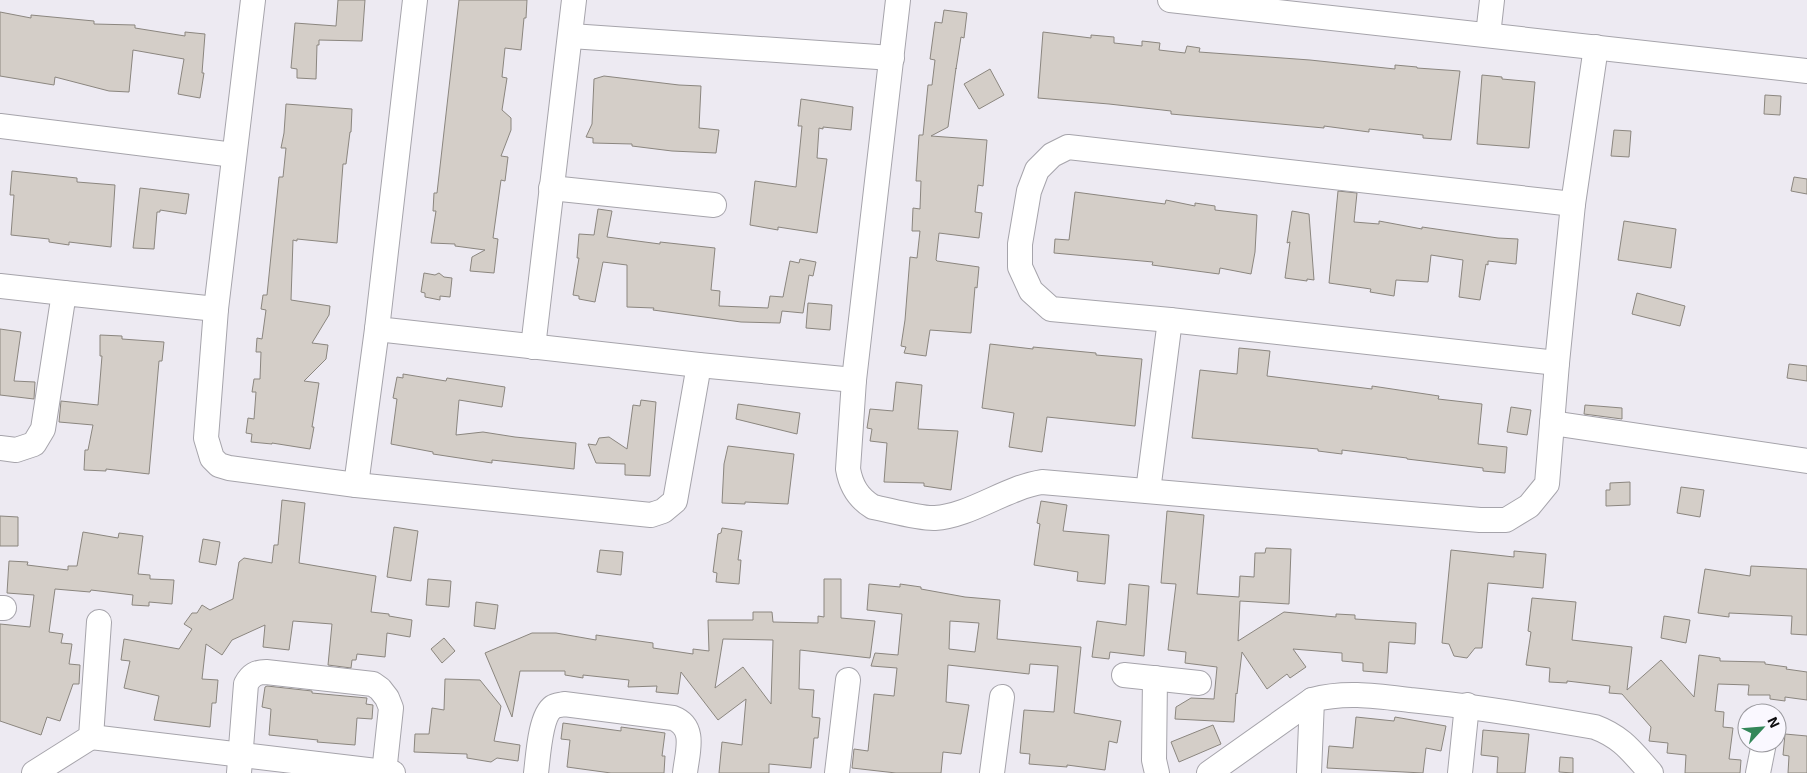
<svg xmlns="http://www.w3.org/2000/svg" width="1807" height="773" viewBox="0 0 1807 773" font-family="'Exo 2',sans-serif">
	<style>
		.building { fill: #d4cec8; stroke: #8b867f; fill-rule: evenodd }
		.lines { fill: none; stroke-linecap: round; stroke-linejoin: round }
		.minor-casing { stroke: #a6a4ab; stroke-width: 26 }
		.minor { stroke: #fff; stroke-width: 24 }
	</style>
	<rect width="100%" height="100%" fill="#edeaf2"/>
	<g class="building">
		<path d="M338,0H365L362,41L319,40V45H317L316,79L297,78V69L291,68L295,23L336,26Z"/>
		<path d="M459,0H527L526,18H524L521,50L505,48L502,77L507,78L502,110L511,118V130L501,156L508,157L505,181L501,180L493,238L498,239L494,273L470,271L472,257L485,250L455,246V244L431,243L436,211H433L434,193H437Z"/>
		<path d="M944,10L967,13L964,38L961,37L956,69V68L948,127L931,136L987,140L983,186L978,185L975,212L982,213L979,238L939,233L936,260L937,261L979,267L977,288L975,287L971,333L930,330L926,356L904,353L906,347L901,346L905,320L910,257L917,258L920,231H912L913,208L920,209L921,181H916L919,135H923L928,85H932L935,60L930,59L935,22L942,23Z"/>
		<path d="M0,12L31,18V15L94,21V24L135,25V28L185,36V32L205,34L202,73H204L200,98L178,94L184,59L133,50L129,92L109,91L55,77L54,85L0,76Z"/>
		<path d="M1043,32L1091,38V35L1114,37V43L1142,46V41L1160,43L1159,50L1185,53L1187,46L1200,48L1199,52L1310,60L1395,69V65L1417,67V68L1460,71L1451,140L1423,138V135L1369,129V132L1324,126V128L1171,114V111L1109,104L1038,98Z"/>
		<path d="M990,69L1004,95L979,109L964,84Z"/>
		<path d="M1482,75L1502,77V79L1535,82L1529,148L1477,144Z"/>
		<path d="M604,76L679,85L701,86L699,128L719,130L716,153L672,151L632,146V144L593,143V138L586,137L592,124L594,79Z"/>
		<path d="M1765,95L1781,96L1780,115L1764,114Z"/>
		<path d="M801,99L853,107L851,130L823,127V129L819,128L817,158L827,159L817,233L778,227V230L750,225L755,181L796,187L802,126H798Z"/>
		<path d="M286,104L352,109L351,132H350L346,164H343L337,243L297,239V241L293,240L291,300L330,306L329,315L312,343L328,345L326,359L304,381L319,383L312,427H314L310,449L272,443V444L251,442L252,434L246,433L248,418L254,419L256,392H252L254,379H260L261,352H256L257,338L262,339L266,310L261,309L263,295H267L279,177H283L286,148H281L284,133Z"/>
		<path d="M1614,130L1631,131L1629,157L1611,156Z"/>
		<path d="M12,171L77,178V182L115,185L111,247L69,242V245L49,242V239L11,235L14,195H10Z"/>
		<path d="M1794,177L1807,179V194L1791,191Z"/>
		<path d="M140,188L189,194L186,214L160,210V212H157L154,249L133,248Z"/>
		<path d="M1338,191L1357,193L1354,222L1379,224V221L1422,229V227L1498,238L1518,239L1516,264L1488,261V265L1486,264L1480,300L1459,297L1463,260L1431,255L1428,282L1396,280L1394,296L1370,292L1371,289L1329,283Z"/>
		<path d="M1075,192L1165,204L1166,200L1195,206V203L1215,206V210L1257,215L1255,252L1251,274L1220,268L1219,274L1152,265L1153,262L1054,253L1055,239L1069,240Z"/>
		<path d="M598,209L612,211L607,237L660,244V242L715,248L711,290L720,291L719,306L768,308L770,296L783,297L790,261L799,263L800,259L816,262L813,276L809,275L803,313L782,311L780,323L741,322L653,310L654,308L627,307V265L603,262L595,302L579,299V296L573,295L579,258H577L579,234L594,235Z"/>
		<path d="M1292,211L1309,214L1314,280L1307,279V281L1285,278L1290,242L1287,243Z"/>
		<path d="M1624,221L1676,229L1671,268L1618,260Z"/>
		<path d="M424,273L435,275L439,273L444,277L452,278L450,297L440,296V300L425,297V293L421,292Z"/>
		<path d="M1637,293L1685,306L1680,326L1632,314Z"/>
		<path d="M808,303L832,305L830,330L806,328Z"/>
		<path d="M0,329L21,332L14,381L35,382L34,399L0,395Z"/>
		<path d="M100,335L122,336V339L164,342L162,361H159L149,474L106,469V471L84,470L85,450H88L93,425L59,422L61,401L98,405L102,356H100Z"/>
		<path d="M990,344L1033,349V347L1096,353V355L1142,359L1135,426L1047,417L1042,452L1009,447L1014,413L982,408Z"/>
		<path d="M1239,348L1270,351L1267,376L1372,389V386L1439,396L1438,399L1482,404L1478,444L1507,447L1505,473L1483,471V468L1407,459V458L1342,450V454L1318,451V449L1192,438L1200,370L1237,374Z"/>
		<path d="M1789,364L1807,366V381L1787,378Z"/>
		<path d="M403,374L446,381L447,378L505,387L502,407L459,400L456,435L483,432L515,437L576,443L574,469L492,460V463L433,454V452L391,444L397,399L393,398L397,377L403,378Z"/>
		<path d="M896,382L922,385L918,429L958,431L951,490L924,486V483L884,482L887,443L870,441L872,429L867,428L870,409L893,411Z"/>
		<path d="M641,400L656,402L650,476L625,475V464L596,463L588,444L596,445L599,438L609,437L627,449L633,405L640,406Z"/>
		<path d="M738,404L800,413L797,434L736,419Z"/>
		<path d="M1585,405L1622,408V419L1584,414Z"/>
		<path d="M1511,407L1531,410L1527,435L1507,432Z"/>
		<path d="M728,446L794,454L788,504L745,502V504L722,503L724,464Z"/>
		<path d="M1630,482V505L1606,506V490H1610V483Z"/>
		<path d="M1681,487L1704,490L1700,517L1677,513Z"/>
		<path d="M282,500L305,503L299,563L376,576L371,612L389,614V616L412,620L410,637L387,633L385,657L357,654L356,660H352L351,668L328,665L332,624L293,621L289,650L263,647L265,625L232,640L222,655L206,644L202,679L218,680L216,703H212L210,727L154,720L159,696L124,688L130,661L121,660L124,639L179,649L192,629L184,624L192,613H197L202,605L210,610L233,599L239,562L244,558L272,563L274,545H278Z"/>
		<path d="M1041,501L1067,505L1063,531L1109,535L1105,584L1077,581L1078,572L1034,565L1040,524L1037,523Z"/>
		<path d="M1167,511L1204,515L1197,594L1239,597L1240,576L1254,577L1255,553H1265L1266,548L1291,549L1289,604L1240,601L1238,641L1284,612L1336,617V614L1355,615V619L1416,623L1415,644L1389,642L1387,673L1363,671V663L1342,661V653L1293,649L1306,667L1290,678L1287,674L1267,689L1242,652L1237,694L1236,693L1234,722L1175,719L1176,707L1191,698L1214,699L1217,667L1185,663L1186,652L1168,650L1176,584L1161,583Z"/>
		<path d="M0,516L18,517V546H0Z"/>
		<path d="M394,527L418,531L411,581L387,577Z"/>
		<path d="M722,528L742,531L738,560H741L739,584L716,582L717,573L713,572L718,534L721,533Z"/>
		<path d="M83,532L118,538L119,533L143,536L138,574L150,575V579L174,580L172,604L149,602V606L132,605L133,595L91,590L90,592L55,589L49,632L63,634L61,643L72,644L69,664L80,665L79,684H73L60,721L47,717L41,735L0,721V624L30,627L34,595L7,593L9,561L28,562L27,565L68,570V566H77Z"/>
		<path d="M203,539L220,542L216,565L199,562Z"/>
		<path d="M600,550L623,552L621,575L597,572Z"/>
		<path d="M1451,550L1514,557V551L1546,554L1543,588L1488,583L1482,648H1475L1467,658L1454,656L1449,644L1442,643Z"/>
		<path d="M1751,566L1807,569V635L1791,634L1792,616L1729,613V617L1698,613L1705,569L1750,576Z"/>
		<path d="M428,579L451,581L449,607L426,605Z"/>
		<path d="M824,579H841V618L875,621L870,658L800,650L799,689L814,690L812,717L820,718L818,738H814L811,768L769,764V773H719L722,742L742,745L746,699L718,720L681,672L678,694L656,692L657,686L628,687L629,680L583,675V678L565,675V671H520L512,717L485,653L532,633H556L596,640V635L653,643V648L693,654V649L709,651L708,620H753V612H772L773,622L818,623V616L824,617ZM723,639L773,640L771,704L743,667L715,688Z"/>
		<path d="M869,584L900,587V584L921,587V589L965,597L1000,600L997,639L1081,647L1074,713L1121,721L1117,743L1109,741L1105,770L1067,765V767L1029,764L1030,754L1020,753L1024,710L1054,712L1058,666L1030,664L1029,674L948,665L946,702L969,705L961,754L943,752L941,773H896L852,768L854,749L868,751L874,694L894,696L897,668L871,666L875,653L898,655L902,614L867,610ZM950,621L979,623L975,652L949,649Z"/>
		<path d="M1129,584L1149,586L1144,656L1110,652L1109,659L1092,657L1097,621L1126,625Z"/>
		<path d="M1532,598L1576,602L1572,640L1632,647L1627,690L1661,660L1694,697L1699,655L1720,658V661L1765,662V664L1787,667L1786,669L1807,672V700L1785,697V701L1770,699V695H1748L1749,685L1718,684L1715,711L1724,712L1723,727L1733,728L1729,759L1741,760L1740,773H1685L1686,755L1667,753L1668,743L1649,741L1651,727L1622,694L1609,693L1610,686L1567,681V683L1549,682L1550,668L1526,665L1531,632L1528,631Z"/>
		<path d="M476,602L498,605L495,629L474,626Z"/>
		<path d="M1664,616L1690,620L1686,643L1661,638Z"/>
		<path d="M444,638L455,651L442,663L431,649Z"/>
		<path d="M445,679L480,680L501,706L494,741L520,745L518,761L497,758L491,762L467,758V754L414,752L415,734H429L432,708L444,710Z"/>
		<path d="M267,686L312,691V693L367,698L366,704L373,705L372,719L357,718L355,745L317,742L318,740L269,735L271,709L262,707L265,687Z"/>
		<path d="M1356,717L1394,721L1395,717L1446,726L1441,751L1426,748L1423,773L1327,768L1329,746L1353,748Z"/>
		<path d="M563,723L621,731V727L665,733L662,756H665L664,773H611L567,767L570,740L561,739Z"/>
		<path d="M1213,725L1221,744L1179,762L1171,742Z"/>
		<path d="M1483,730L1529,734L1525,773H1497L1498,757L1481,755Z"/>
		<path d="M1785,734L1807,736V773H1788L1789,756L1783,755Z"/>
		<path d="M1560,757L1573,758V773L1559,772Z"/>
	</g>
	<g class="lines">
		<defs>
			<g id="minor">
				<path d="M253,0L216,309L206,438L212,458L219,465L229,468L356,485L651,515L663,511L675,501L699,365"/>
				<path d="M415,0L377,329L699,365L854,380"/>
				<path d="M898,0L854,380L848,469C851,486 858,498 873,507C889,510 920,519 935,518C970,516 1005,488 1042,482L1480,520H1506L1529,506L1547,484L1557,363L1573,204L1596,47"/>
				<path d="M1170,0L1807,71"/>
				<path d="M1488,35L1492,0"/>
				<path d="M571,36L892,58"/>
				<path d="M0,126L234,155"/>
				<path d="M551,188L714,205"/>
				<path d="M0,286L64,293"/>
				<path d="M533,347L574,0"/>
				<path d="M1557,363L1170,320L1051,309L1031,291L1020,267V244L1029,191L1037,170L1052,155L1068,147L1573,204"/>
				<path d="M1552,423L1807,461"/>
				<path d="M0,448L16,450L34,444L43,429L64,293L216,309"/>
				<path d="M356,485L377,329"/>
				<path d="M1148,491L1170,320"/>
				<path d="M0,608H4"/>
				<path d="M1124,675L1199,683"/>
				<path d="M1155,678L1154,760L1157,773"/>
				<path d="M91,737L393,773"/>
				<path d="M34,773L91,737L99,622"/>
				<path d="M239,773L246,684C251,675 256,672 266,672L373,684L380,689L387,698L391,708L384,773"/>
				<path d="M536,773C538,758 540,716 553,707C556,705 561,705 564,704L673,718C697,727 687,753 685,773"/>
				<path d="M837,773L848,680"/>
				<path d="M992,773L1002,697"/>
				<path d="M1209,773L1312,700C1345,691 1377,696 1410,700C1473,706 1533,716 1595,727C1622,737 1632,752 1651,773"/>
				<path d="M1309,773L1312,700"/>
				<path d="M1460,773L1467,705"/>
				<path d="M1758,773L1764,743"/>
			</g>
		</defs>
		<use href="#minor" class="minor-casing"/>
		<use href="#minor" class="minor"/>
	</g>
	<g transform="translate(1762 728) rotate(64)"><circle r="24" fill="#faf8ff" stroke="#9b9a9f"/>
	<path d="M0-4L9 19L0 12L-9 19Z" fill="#338759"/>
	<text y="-8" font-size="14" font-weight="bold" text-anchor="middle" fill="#0d0d0f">N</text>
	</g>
</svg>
